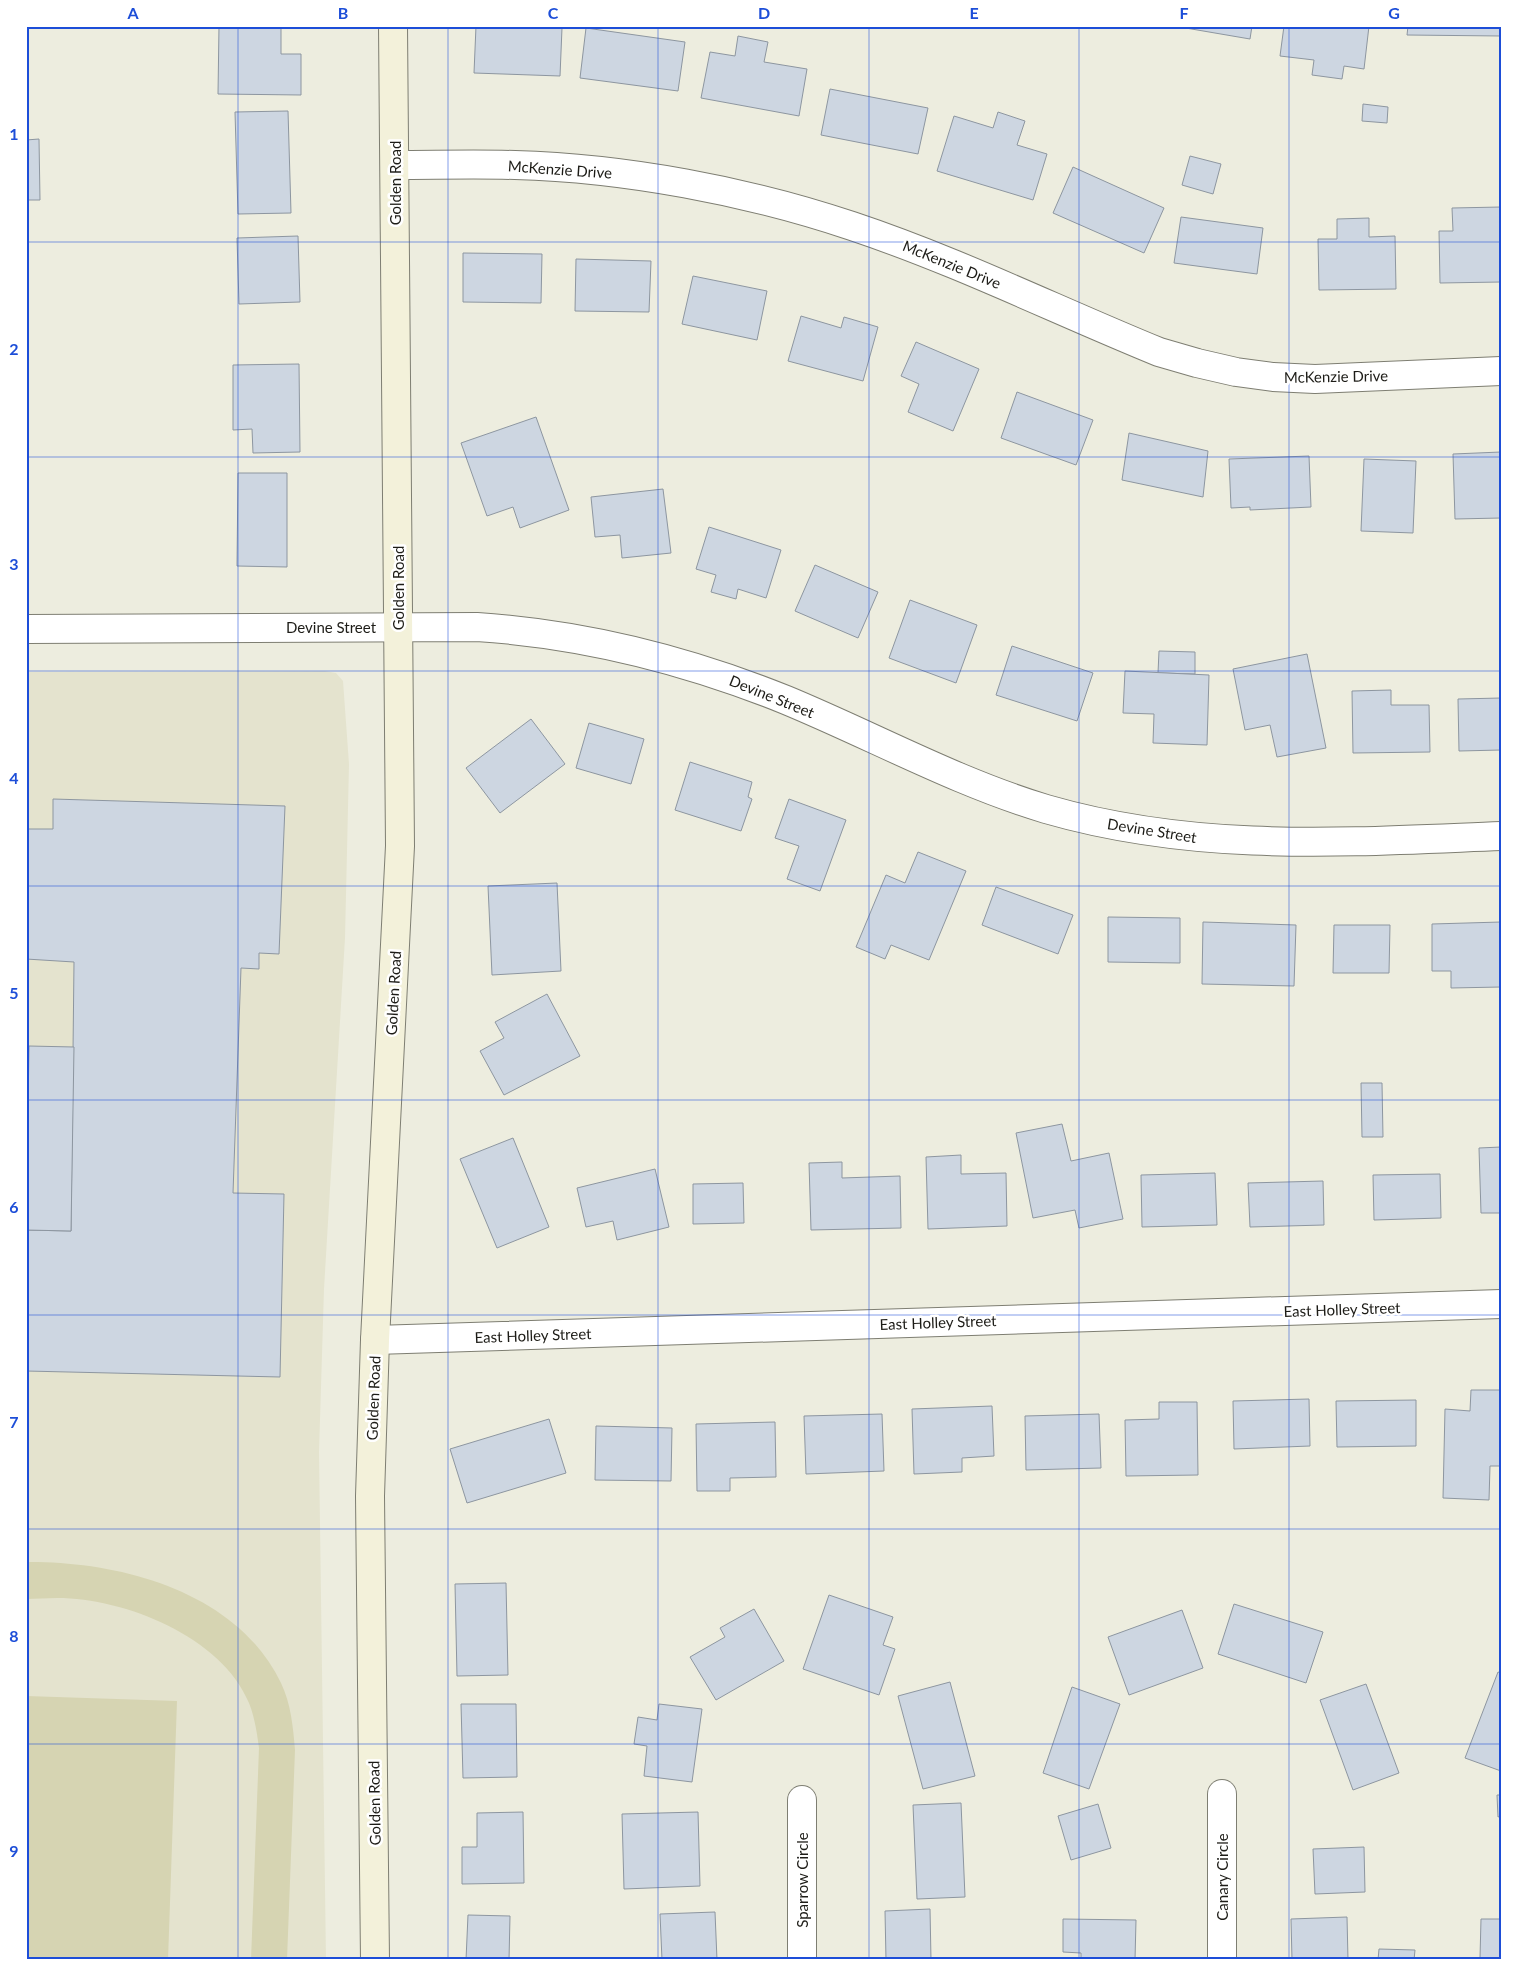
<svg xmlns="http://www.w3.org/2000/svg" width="1527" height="1986" viewBox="0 0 1527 1986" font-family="Lato,sans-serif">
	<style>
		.built { fill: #e4e3ce }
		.green { fill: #d6d4b2 }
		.building { fill: #cdd6e1; stroke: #8d96a0 }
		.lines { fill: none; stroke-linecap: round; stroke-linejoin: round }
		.street-casing { stroke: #7e7e72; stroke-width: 30 }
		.secondary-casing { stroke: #7e7e72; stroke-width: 30 }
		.street { stroke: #fff; stroke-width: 28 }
		.secondary { stroke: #f3f1da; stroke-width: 28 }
		.grid { fill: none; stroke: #1d4ed8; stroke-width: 1; stroke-opacity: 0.55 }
		.labels { text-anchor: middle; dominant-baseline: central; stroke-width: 5; stroke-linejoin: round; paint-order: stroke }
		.street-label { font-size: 15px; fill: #1d1c17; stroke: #fff }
		.neatline { fill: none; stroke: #1d4ed8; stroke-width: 2 }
		.grid-label { font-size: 16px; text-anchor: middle; font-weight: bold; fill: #1d4ed8 }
	</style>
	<rect width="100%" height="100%" fill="#ededdf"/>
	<path class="built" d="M325,671L336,673L343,681L349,764L345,938L324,1289L319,1452L326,1960H26V672Z"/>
	<g class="green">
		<path d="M26,1562C119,1561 237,1591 281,1683C291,1704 293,1727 295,1750L287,1960H251L259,1748C257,1734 255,1718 249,1703C222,1637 125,1598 57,1598C47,1598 36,1599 26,1599Z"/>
		<path d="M26,1696L177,1701L168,1960H26Z"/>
	</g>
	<g class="building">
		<path d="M219,26H281V54H301V95L218,94Z"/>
		<path d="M476,26L562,28L560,76L474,73Z"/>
		<path d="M1174,26H1252L1250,39Z"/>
		<path d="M1284,26H1369L1364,69L1344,66L1342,79L1312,75L1314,60L1280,56Z"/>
		<path d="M1408,26H1501V36L1407,35Z"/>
		<path d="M586,28L685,42L678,91L580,78Z"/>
		<path d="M738,36L768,42L764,62L807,69L799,116L701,98L710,52L735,56Z"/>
		<path d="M830,89L928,108L918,154L821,135Z"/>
		<path d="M1363,104L1388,107L1387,123L1362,121Z"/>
		<path d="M288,111L291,213L238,214L235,112Z"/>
		<path d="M998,112L1025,121L1017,145L1047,154L1033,200L937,171L954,116L993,128Z"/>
		<path d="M39,139L40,200H26V140Z"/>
		<path d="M1190,156L1221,164L1213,194L1182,185Z"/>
		<path d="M1073,167L1164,208L1144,253L1053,213Z"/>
		<path d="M1501,207V282L1440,283L1439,231H1453L1452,208Z"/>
		<path d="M1181,217L1263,228L1257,274L1174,263Z"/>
		<path d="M1369,218V237L1395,236L1396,289L1319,290L1318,239H1337V219Z"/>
		<path d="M298,236L300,302L239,304L237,238Z"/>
		<path d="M463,253L542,254L541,303L463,302Z"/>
		<path d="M576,259L651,261L649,312L575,311Z"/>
		<path d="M693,276L767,291L757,340L682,324Z"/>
		<path d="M801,316L841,328L844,317L878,327L863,381L788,361Z"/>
		<path d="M916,342L979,369L953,431L908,412L919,384L901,376Z"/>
		<path d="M299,364L300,452L253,453L252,429L233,430V365Z"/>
		<path d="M1017,392L1093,420L1076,465L1001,438Z"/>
		<path d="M536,417L569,510L520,528L513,507L487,516L461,443Z"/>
		<path d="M1129,433L1208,451L1203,497L1122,480Z"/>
		<path d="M1501,452V518L1455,519L1453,454Z"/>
		<path d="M1309,456L1311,507L1250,510V507L1231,508L1229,459Z"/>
		<path d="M1364,459L1416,461L1413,533L1361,531Z"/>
		<path d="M238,473H287V567L237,566Z"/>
		<path d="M663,489L671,553L622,558L620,535L595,537L591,497Z"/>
		<path d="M709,527L781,550L766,598L738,589L736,599L711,592L716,575L696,569Z"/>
		<path d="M815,565L878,592L858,638L795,611Z"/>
		<path d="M910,600L977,625L956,683L889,658Z"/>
		<path d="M1012,646L1093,673L1077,721L996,695Z"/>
		<path d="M1159,651L1195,652V674L1158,673Z"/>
		<path d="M1307,654L1326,748L1277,757L1270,725L1245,730L1233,669Z"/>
		<path d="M1125,671L1209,675L1207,745L1153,743L1154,714L1123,713Z"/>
		<path d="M1391,690V705H1429L1430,752L1353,753L1352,691Z"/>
		<path d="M1501,698V750L1459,751L1458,699Z"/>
		<path d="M531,719L565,764L500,813L466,768Z"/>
		<path d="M589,723L644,739L631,784L576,768Z"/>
		<path d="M690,762L752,782L748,797L752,799L741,831L675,810Z"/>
		<path d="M53,799L285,806L279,954L259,953V969L241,968L233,1193L284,1194L280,1377L26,1371V1230L71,1231L74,962L26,959V829H53Z"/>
		<path d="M789,799L846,820L820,891L787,879L799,846L775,838Z"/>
		<path d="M918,852L966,871L929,960L891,945L885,959L856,947L886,875L905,883Z"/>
		<path d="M557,883L561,971L492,975L488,886Z"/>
		<path d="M996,887L1073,915L1058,954L982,925Z"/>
		<path d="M1108,917L1180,918V963L1108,962Z"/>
		<path d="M1203,922L1296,925L1294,986L1202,984Z"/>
		<path d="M1501,922V987L1451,988V971H1432V924Z"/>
		<path d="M1334,925H1390L1389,973H1333Z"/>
		<path d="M547,994L580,1056L504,1095L480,1051L504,1038L495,1022Z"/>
		<path d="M29,1046L74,1047L71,1231L26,1230Z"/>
		<path d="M1361,1083H1382L1383,1137H1362Z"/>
		<path d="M1062,1124L1071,1161L1109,1153L1123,1219L1079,1228L1075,1210L1033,1218L1016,1133Z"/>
		<path d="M513,1138L549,1227L497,1248L460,1159Z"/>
		<path d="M1501,1147V1213H1481L1479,1148Z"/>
		<path d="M961,1155V1174L1006,1173L1007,1226L928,1229L926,1157Z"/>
		<path d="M842,1162V1178L900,1176L901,1228L811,1230L809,1163Z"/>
		<path d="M655,1169L669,1227L617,1240L613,1221L586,1227L577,1188Z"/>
		<path d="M1215,1173L1217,1225L1142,1227L1141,1175Z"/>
		<path d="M1440,1174L1441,1218L1374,1220L1373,1175Z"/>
		<path d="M1323,1181L1324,1225L1250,1227L1248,1183Z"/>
		<path d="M743,1183L744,1223L693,1224V1184Z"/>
		<path d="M1471,1390H1501V1466H1490L1489,1500L1443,1498L1445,1409L1470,1411Z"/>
		<path d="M1309,1399L1310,1446L1234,1449L1233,1401Z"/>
		<path d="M1416,1400V1446L1337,1447L1336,1401Z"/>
		<path d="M1159,1402H1197L1198,1475L1126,1476L1125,1420L1159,1419Z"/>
		<path d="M992,1406L994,1456L962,1458V1472L914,1474L912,1409Z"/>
		<path d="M882,1414L884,1471L806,1474L804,1416Z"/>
		<path d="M1099,1414L1101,1468L1026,1470L1025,1416Z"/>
		<path d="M549,1419L566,1473L467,1503L450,1449Z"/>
		<path d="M775,1422L776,1477L730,1478V1491H697L696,1424Z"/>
		<path d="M596,1426L672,1428L671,1481L595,1480Z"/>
		<path d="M506,1583L508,1675L457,1676L455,1584Z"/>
		<path d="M829,1595L893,1617L883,1645L895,1649L879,1695L803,1669Z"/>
		<path d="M1234,1604L1323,1632L1306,1683L1218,1654Z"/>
		<path d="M754,1609L784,1661L716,1700L690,1657L725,1637L720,1628Z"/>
		<path d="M1182,1610L1203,1668L1129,1695L1108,1637Z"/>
		<path d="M1498,1672L1501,1673V1771L1465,1758Z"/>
		<path d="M950,1682L975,1776L923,1789L898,1696Z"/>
		<path d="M1366,1684L1399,1773L1353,1790L1320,1700Z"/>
		<path d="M1072,1687L1120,1704L1089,1789L1043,1773Z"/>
		<path d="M461,1704H516L517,1777L463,1778Z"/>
		<path d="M659,1704L702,1709L692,1782L644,1776L647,1746L634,1744L638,1717L657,1720Z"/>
		<path d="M1497,1795H1501V1816L1498,1817Z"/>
		<path d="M961,1803L965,1897L917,1899L913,1805Z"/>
		<path d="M1098,1804L1111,1848L1071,1860L1058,1816Z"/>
		<path d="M523,1812L524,1883L462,1884V1847H477V1813Z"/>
		<path d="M698,1812L700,1886L624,1889L622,1814Z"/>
		<path d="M1364,1847L1365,1892L1315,1894L1313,1849Z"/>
		<path d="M930,1909L931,1960H886L885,1911Z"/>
		<path d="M715,1912L717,1960H662L660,1914Z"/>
		<path d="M468,1915L510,1916L509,1960H466Z"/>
		<path d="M1347,1917L1348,1960H1292L1291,1919Z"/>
		<path d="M1063,1919L1136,1920L1135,1960H1081V1953L1063,1952Z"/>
		<path d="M1481,1919H1501V1960L1480,1958Z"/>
		<path d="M1379,1949L1415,1950L1414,1960H1378Z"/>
	</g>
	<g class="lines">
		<defs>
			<g id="street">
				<path d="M395,165C435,165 475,164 515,165C625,168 748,191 852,226C957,261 1056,310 1159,352L1197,363L1236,372L1273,377L1315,379L1501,371"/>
				<path d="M26,629L477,627C583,634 687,660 786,700C873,736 956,782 1046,809C1198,853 1346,842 1501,836"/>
				<path d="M375,1340L1501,1304"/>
				<path d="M1222,1794V1960"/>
				<path d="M802,1800V1960"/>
			</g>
			<path id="secondary" d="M375,1960L370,1496L375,1340L400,846L393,26"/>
		</defs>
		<use href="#street" class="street-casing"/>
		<use href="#secondary" class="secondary-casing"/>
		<use href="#street" class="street"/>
		<use href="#secondary" class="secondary"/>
	</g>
	<path class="grid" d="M238,26V1960M448,26V1960M658,26V1960M869,26V1960M1079,26V1960M1289,26V1960M26,242H1501M26,457H1501M26,671H1501M26,886H1501M26,1100H1501M26,1315H1501M26,1529H1501M26,1744H1501"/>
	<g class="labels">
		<g class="street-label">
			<text transform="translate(560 169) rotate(4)">McKenzie Drive</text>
			<text transform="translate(395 183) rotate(-90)">Golden Road</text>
			<text transform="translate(952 264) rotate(22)">McKenzie Drive</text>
			<text transform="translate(1336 376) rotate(-1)">McKenzie Drive</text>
			<text transform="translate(398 588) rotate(-90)">Golden Road</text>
			<text x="331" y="627">Devine Street</text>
			<text transform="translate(772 696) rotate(22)">Devine Street</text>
			<text transform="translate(1152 830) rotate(9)">Devine Street</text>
			<text transform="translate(393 993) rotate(-87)">Golden Road</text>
			<text transform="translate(1342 1309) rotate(-2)">East Holley Street</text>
			<text transform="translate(938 1322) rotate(-2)">East Holley Street</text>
			<text transform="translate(533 1335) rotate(-2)">East Holley Street</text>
			<text transform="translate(373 1398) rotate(-88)">Golden Road</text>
			<text transform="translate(374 1803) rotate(-91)">Golden Road</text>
			<text transform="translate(1222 1877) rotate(-90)">Canary Circle</text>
			<text transform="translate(802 1880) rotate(-90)">Sparrow Circle</text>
		</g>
	</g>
	<rect width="1527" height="1986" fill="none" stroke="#ffffff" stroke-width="55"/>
	<rect x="28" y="28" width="1472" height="1930" class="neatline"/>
	<g class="grid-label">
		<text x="133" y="19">A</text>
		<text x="343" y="19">B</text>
		<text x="553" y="19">C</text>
		<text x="764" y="19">D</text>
		<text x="974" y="19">E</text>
		<text x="1184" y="19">F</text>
		<text x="1394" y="19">G</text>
		<text x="14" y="140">1</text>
		<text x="14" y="355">2</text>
		<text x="14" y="570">3</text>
		<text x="14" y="784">4</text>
		<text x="14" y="999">5</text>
		<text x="14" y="1213">6</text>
		<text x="14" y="1428">7</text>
		<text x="14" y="1642">8</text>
		<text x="14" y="1857">9</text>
	</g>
</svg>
